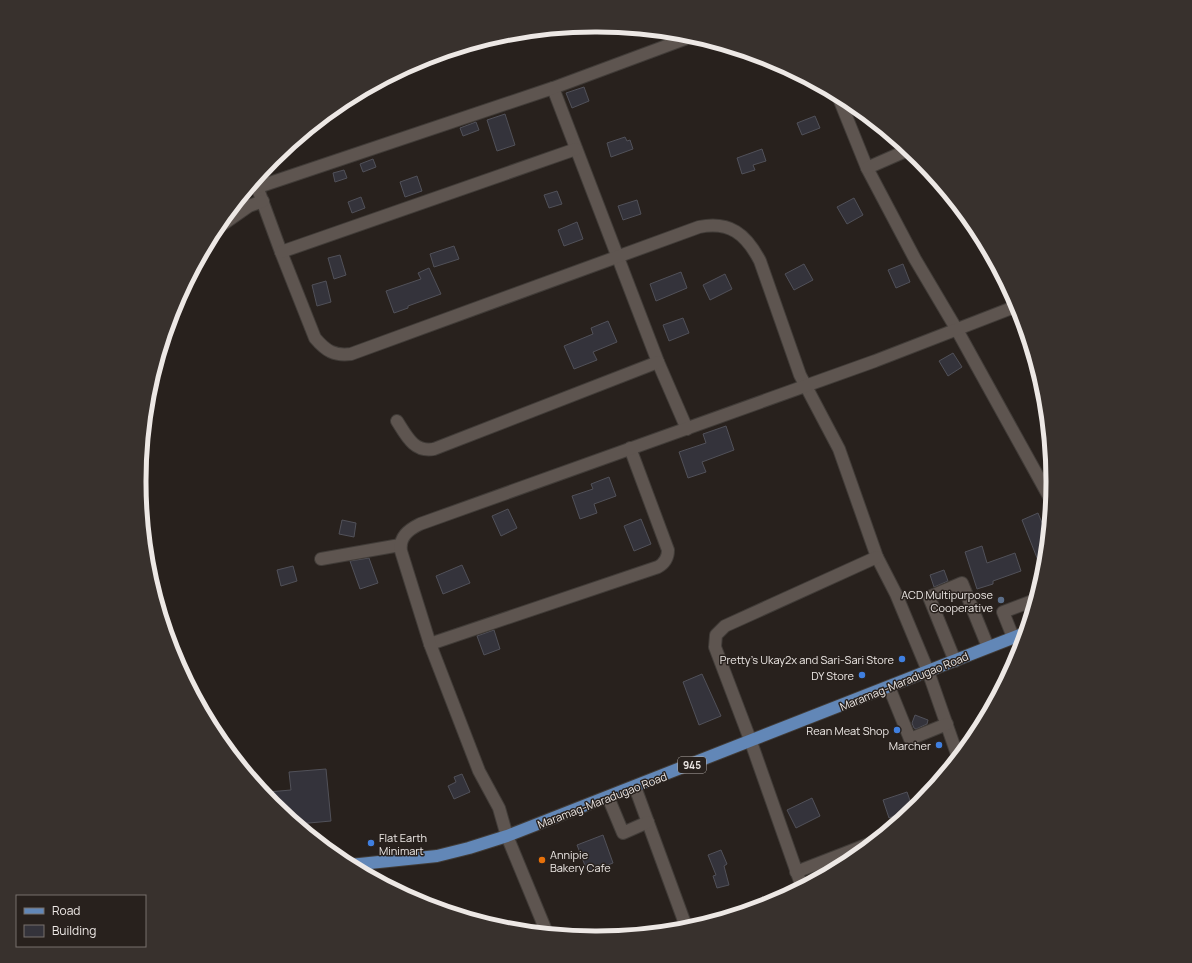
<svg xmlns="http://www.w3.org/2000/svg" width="1192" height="963" viewBox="0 0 1192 963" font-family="Manrope,sans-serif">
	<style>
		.building { fill: #34333b; stroke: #515159 }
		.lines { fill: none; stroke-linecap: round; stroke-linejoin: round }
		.minor-casing { stroke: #413c38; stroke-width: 14 }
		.major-casing { stroke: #413c38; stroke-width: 14 }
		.minor { stroke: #5e5550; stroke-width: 12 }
		.major { stroke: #6287b7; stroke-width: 12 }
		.service-dot { fill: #5c6f8a; stroke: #28211d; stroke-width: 1.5 }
		.shop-dot { fill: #3f7fe0; stroke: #28211d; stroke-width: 1.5 }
		.food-dot { fill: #e8710a; stroke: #28211d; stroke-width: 1.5 }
		.labels { text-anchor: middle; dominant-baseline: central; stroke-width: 3; stroke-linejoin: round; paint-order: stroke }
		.shield { fill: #28211d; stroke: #b2aca9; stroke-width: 1 }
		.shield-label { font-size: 10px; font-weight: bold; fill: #ede8e5 }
		.poi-label { font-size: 11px; fill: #ede8e5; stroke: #28211d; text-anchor: end }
		.street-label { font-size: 11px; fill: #ede8e5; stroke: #28211d }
		.rim { fill: none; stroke: #ede8e5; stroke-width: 5 }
	</style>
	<rect width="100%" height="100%" fill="#28211d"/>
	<g class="building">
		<path d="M584,87L589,101L572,108L566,93Z"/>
		<path d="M505,114L515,145L497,151L487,120Z"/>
		<path d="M815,116L820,128L802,135L797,123Z"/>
		<path d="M476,122L479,130L463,136L460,128Z"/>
		<path d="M625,137L627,141L630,140L633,149L611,157L607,143Z"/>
		<path d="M762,149L766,161L753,165L755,170L742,174L737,158Z"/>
		<path d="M373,159L376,167L363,172L360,164Z"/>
		<path d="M344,170L347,178L335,182L333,173Z"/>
		<path d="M417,176L422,191L405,197L400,182Z"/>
		<path d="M557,191L562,204L549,208L544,195Z"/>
		<path d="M361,197L365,208L352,213L348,202Z"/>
		<path d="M854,198L863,215L847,224L837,207Z"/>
		<path d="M637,200L641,214L623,220L618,206Z"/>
		<path d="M577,222L583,239L564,246L558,230Z"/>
		<path d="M454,246L459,259L434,267L430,254Z"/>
		<path d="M340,255L346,275L334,279L328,258Z"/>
		<path d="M804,264L813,280L794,290L785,274Z"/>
		<path d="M903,264L910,282L896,288L888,270Z"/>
		<path d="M429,268L441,294L408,306V308L394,313L386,291L421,279L418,273Z"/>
		<path d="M681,272L687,288L656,301L650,284Z"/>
		<path d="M725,274L732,289L710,300L703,285Z"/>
		<path d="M326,281L331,302L317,306L312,285Z"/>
		<path d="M683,318L689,333L669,341L663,325Z"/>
		<path d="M608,321L617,342L593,352L597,360L574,369L564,346L593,334L591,328Z"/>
		<path d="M953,353L962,367L948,376L939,361Z"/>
		<path d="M726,426L734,450L702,462L706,472L688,478L679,452L706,443L703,434Z"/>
		<path d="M609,477L616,496L594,504L597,513L580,519L572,496L593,489L591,484Z"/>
		<path d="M508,509L517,528L501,536L492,516Z"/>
		<path d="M1038,513L1047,535L1043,573L1022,520Z"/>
		<path d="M641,519L651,544L634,551L624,526Z"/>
		<path d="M342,520L356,523L354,537L339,534Z"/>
		<path d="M982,546L987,563L1015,553L1021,571L993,581V584L977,589L965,552Z"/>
		<path d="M369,558L378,583L360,589L350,561Z"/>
		<path d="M462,565L470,583L443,594L436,576Z"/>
		<path d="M293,566L297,581L281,586L277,570Z"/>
		<path d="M944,570L948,581L934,587L930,575Z"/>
		<path d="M494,630L500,649L484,655L477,636Z"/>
		<path d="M702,674L721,716L699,725L683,682Z"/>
		<path d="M915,715L928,720L927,724L916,729L914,728L912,723Z"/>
		<path d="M326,769L331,821L298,824L273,804L269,799L268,792L291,790L289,772Z"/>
		<path d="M462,774L470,792L454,799L448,786L456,782L454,777Z"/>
		<path d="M907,792L913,809L889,818L883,800Z"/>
		<path d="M812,798L820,816L796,828L787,810Z"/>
		<path d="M603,835L613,863L588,873L577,845Z"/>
		<path d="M721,850L727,864L724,866L729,885L717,888L713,876L716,875L708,855Z"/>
	</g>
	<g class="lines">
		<defs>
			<g id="minor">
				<path d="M553,88L658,362L687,429"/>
				<path d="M838,96L867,168L915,259L957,330L1051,500"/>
				<path d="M867,168L908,150"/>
				<path d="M255,181L281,252L315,338C326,351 334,356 351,354L699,227C730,221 746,234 760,261L800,375L839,449L877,557L896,594L928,671L958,757"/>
				<path d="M258,187L553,88L693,36"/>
				<path d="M216,229L249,206L263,201"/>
				<path d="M281,252L576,149"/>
				<path d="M397,421C406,435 414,453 434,449L658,362"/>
				<path d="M321,559L400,545"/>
				<path d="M1017,636L1021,647"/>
				<path d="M1013,637L1003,612L1035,600"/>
				<path d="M430,644L658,567C665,563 668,558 668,550L630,448"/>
				<path d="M955,661L929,597L962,583L988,647"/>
				<path d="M889,687L910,739L947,724"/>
				<path d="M635,787L687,929"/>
				<path d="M608,797L623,833L648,822"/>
				<path d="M796,872L871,843"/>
				<path d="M802,887L751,742L715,647L716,635L725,626L877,557"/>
				<path d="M547,933L507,836L499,808L479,771L430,644L401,551C399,537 408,530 420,524L875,361L1017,306"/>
			</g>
			<path id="major" d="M350,865L437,856L469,848L507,836L1025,633"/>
		</defs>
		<use href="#minor" class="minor-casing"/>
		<use href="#major" class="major-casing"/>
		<use href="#minor" class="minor"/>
		<use href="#major" class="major"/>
	</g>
	<circle class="service-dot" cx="1001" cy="600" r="4"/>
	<g class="shop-dot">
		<circle cx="902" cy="659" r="4"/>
		<circle cx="862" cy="675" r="4"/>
		<circle cx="897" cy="730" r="4"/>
		<circle cx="939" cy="745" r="4"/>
		<circle cx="371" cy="843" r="4"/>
	</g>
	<circle class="food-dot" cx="542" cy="860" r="4"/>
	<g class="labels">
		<rect class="shield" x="678" y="757" width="28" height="16" rx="3"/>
		<g class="shield-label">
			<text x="692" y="765">945</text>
		</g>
		<g class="poi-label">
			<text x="993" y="594">ACD Multipurpose<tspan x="993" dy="13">Cooperative</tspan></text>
			<text x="894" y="659">Pretty's Ukay2x and Sari-Sari Store</text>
			<text x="854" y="675">DY Store</text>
			<text x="889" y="730">Rean Meat Shop</text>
			<text x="931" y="745">Marcher</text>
			<text x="379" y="837" text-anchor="start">Flat Earth<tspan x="379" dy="13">Minimart</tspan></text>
			<text x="550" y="854" text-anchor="start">Annipie<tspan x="550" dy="13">Bakery Cafe</tspan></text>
		</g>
		<g class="street-label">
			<text transform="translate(904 681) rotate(-22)">Maramag-Maradugao Road</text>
			<text transform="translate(602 800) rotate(-21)">Maramag-Maradugao Road</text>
		</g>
	</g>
	<path d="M0 0H1192V963H0ZM595 32H597A449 449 0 0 1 1046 481V482A449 449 0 0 1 597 931H595A449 449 0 0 1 146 482V481A449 449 0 0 1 595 32Z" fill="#38312d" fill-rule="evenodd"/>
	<path class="rim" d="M595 32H597A449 449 0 0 1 1046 481V482A449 449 0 0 1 597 931H595A449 449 0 0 1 146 482V481A449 449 0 0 1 595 32Z"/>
	<rect x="16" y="895" width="130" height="52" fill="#28211d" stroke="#77716d"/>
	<rect x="24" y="908" width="20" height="6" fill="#6287b7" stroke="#77716d"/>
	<text x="52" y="915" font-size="12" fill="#ede8e5">Road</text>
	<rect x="24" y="925" width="20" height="12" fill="#34333b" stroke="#77716d"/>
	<text x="52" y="935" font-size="12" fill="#ede8e5">Building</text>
</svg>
